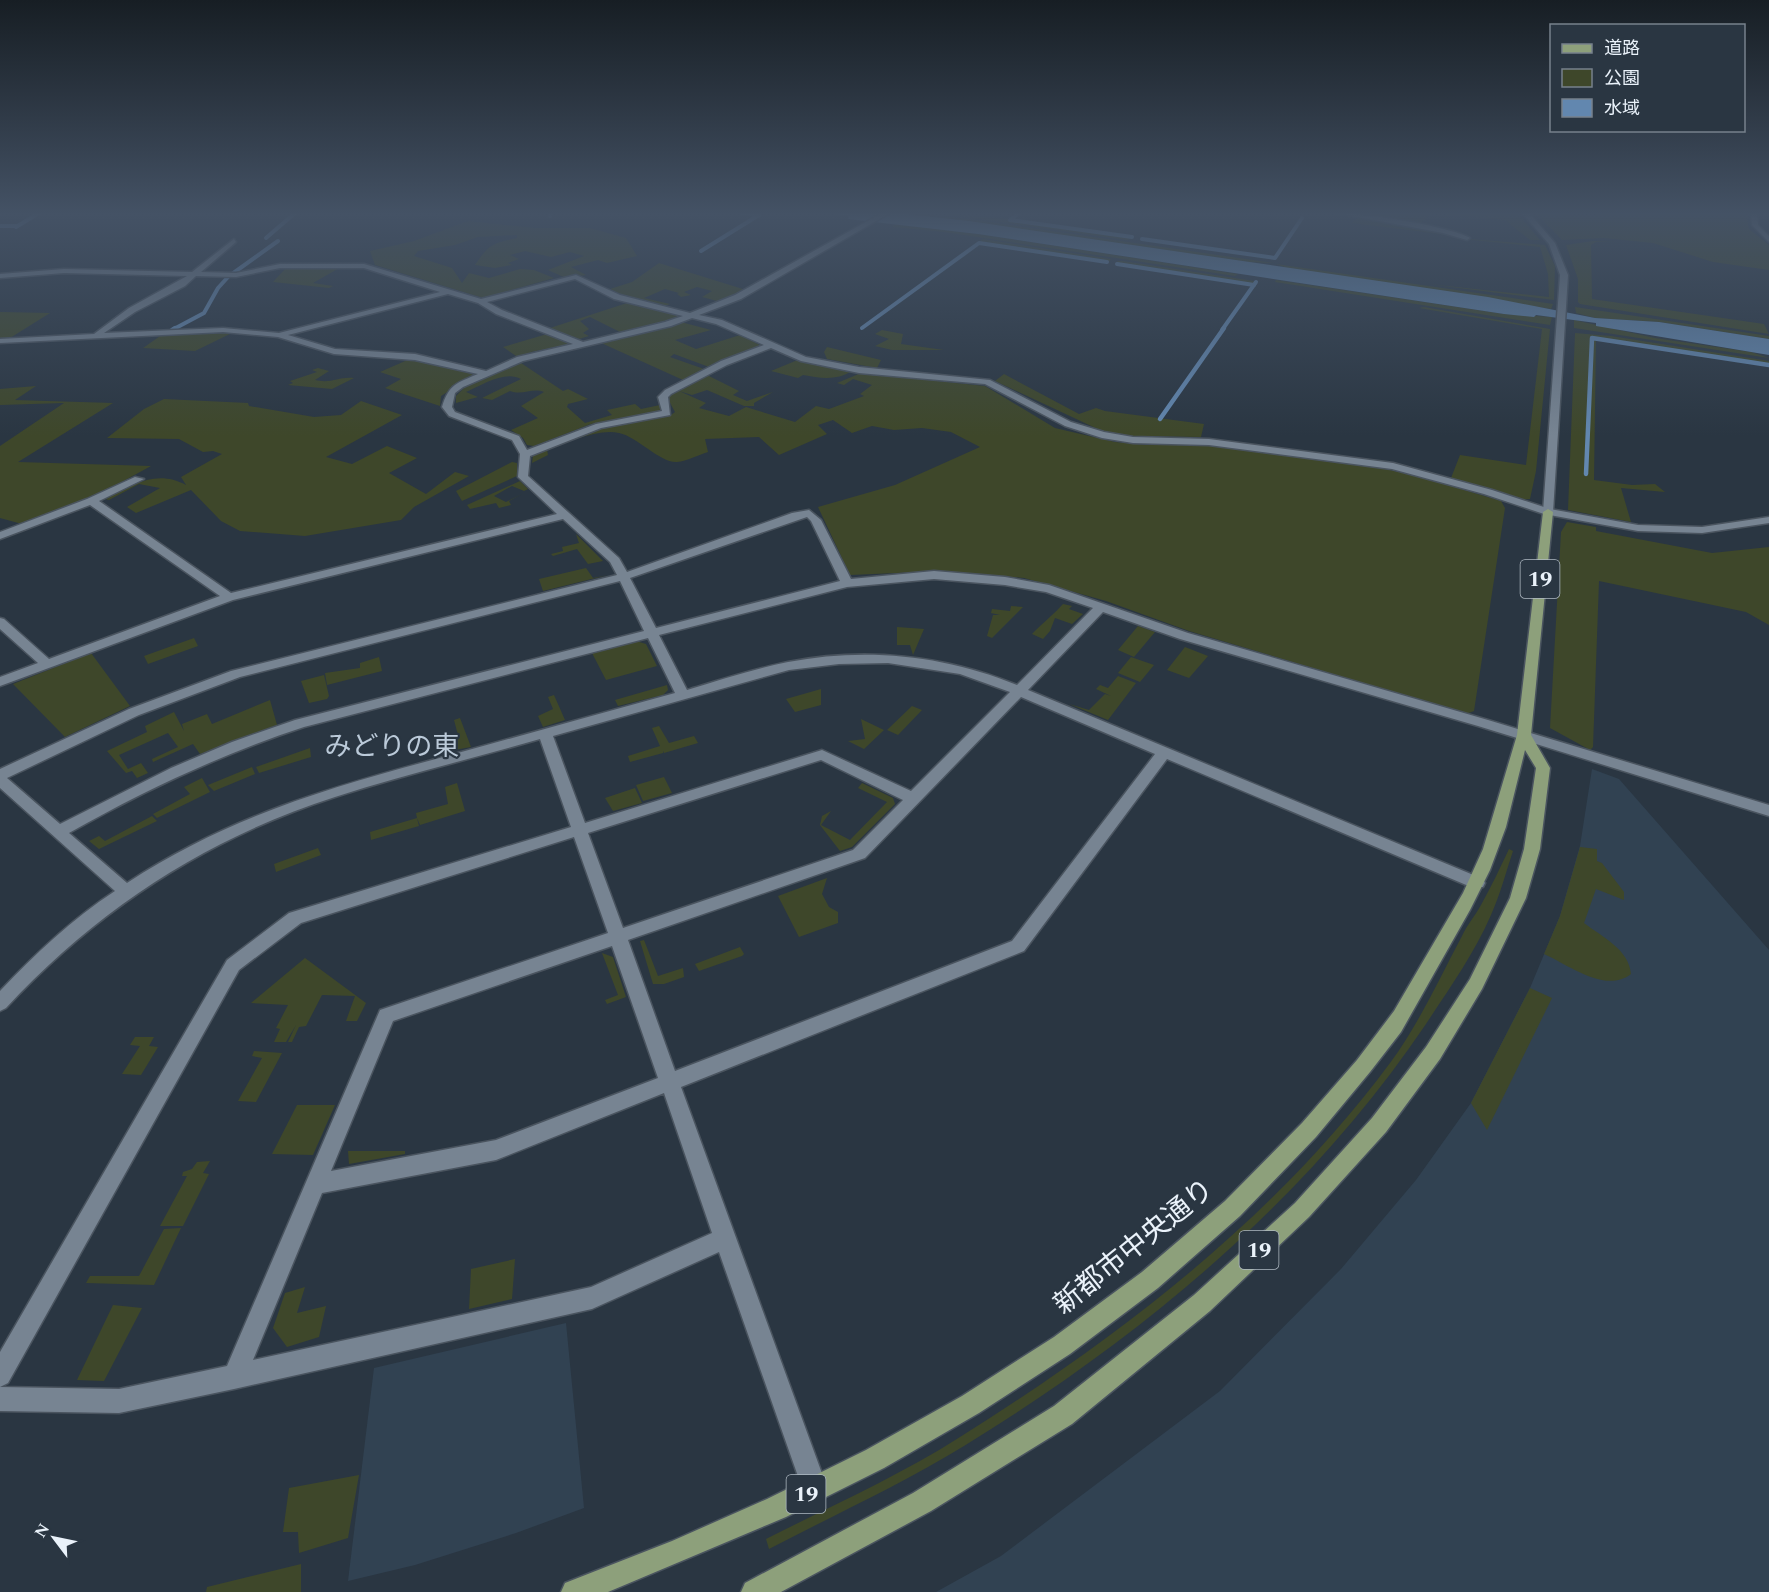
<svg xmlns="http://www.w3.org/2000/svg" width="1769" height="1592" viewBox="0 0 1769 1592" font-family="Spectral,'Noto Sans JP',serif">
	<style>
		.built { fill: #314252 }
		.green { fill: #3e472a }
		.water { fill: #6287af }
		.lines { fill: none; stroke-linecap: round; stroke-linejoin: round }
		.stream-far1 { stroke: #6287af; stroke-width: 4 }
		.stream { stroke: #6287af; stroke-width: 4.5 }
		.street-casing { stroke: #4a545f; stroke-width: 3 }
		.secondary-casing { stroke: #4a545f; stroke-width: 3 }
		.primary-casing { stroke: #4a545f; stroke-width: 3 }
		.street { fill: #778492; fill-rule: evenodd }
		.secondary { fill: #778492; fill-rule: evenodd }
		.primary { fill: #8da07b; fill-rule: evenodd }
		.labels { text-anchor: middle; dominant-baseline: central; stroke-width: 4.5; stroke-linejoin: round; paint-order: stroke }
		.shield { fill: #2a3642; stroke: #b0bac3; stroke-width: 1.5 }
		.shield-label { font-size: 22px; font-weight: bold; fill: #eaf2fa }
		.quarter-label { font-size: 27px; fill: #bbcad9; stroke: #2a3642 }
		.near-street-label { font-size: 28px; fill: #eaf2fa; stroke: #2a3642 }
	</style>
	<rect width="100%" height="100%" fill="#2a3642"/>
	<g class="built">
		<path d="M1592,769L1619,779L1769,950V1592H936L1001,1556L1220,1391L1341,1269L1416,1180L1471,1103L1530,988L1560,916L1580,846Z"/>
		<path d="M566,1323L584,1508L516,1533L415,1565L348,1581L374,1368Z"/>
	</g>
	<g class="green">
		<path d="M909,213L977,220L1273,263L1248,262Z"/>
		<path d="M938,213L1006,219L1133,238L1127,240Z"/>
		<path d="M1347,213H1431L1419,225Z"/>
		<path d="M1436,213H1517L1540,240H1530L1505,220Z"/>
		<path d="M1536,213L1595,216L1596,213H1746L1749,229L1769,245V270L1713,262L1653,243L1604,238L1562,240Z"/>
		<path d="M1357,218L1456,236L1352,223Z"/>
		<path d="M468,221L535,228H590L626,238L637,256L607,263L598,260L571,267L586,275L566,278L548,270L584,256L570,252L551,257L525,251L510,255L519,259L508,263L512,265L495,268L475,265C489,244 493,243 517,238V235L478,237L455,245L418,251L414,256L452,268L462,283L469,273L489,278L520,269L534,270L554,278L483,298L375,265L370,251L414,241Z"/>
		<path d="M896,224L978,234L1238,274L1235,276L944,232L892,227Z"/>
		<path d="M1445,237L1545,245L1555,266L1554,300L1428,284L1549,297L1548,274L1540,247Z"/>
		<path d="M983,239L1111,259L1109,262L979,242Z"/>
		<path d="M1593,241L1615,242H1596L1591,245L1592,299L1764,324L1769,334L1580,304L1578,302V279L1566,245Z"/>
		<path d="M1118,261H1123L1254,281L1252,285L1115,263Z"/>
		<path d="M659,263L746,290L700,310L717,301L702,297L712,291L697,287L684,292L691,295L681,297L677,294L679,293L665,289L644,298L670,304C653,312 625,296 610,289L632,282Z"/>
		<path d="M1276,264L1553,304L1551,309L1290,269Z"/>
		<path d="M341,267L313,283L333,286L329,288L273,282L286,268Z"/>
		<path d="M1276,280L1504,314L1552,317L1550,325L1275,282Z"/>
		<path d="M627,303L681,316L624,334L590,317L580,321L589,329L583,333L589,336L579,339L550,328Z"/>
		<path d="M1424,307L1550,329L1536,471L1530,499L1520,500L1451,478L1460,455L1526,465L1542,329L1419,308Z"/>
		<path d="M1575,307L1769,336V339L1659,322L1595,318L1576,313Z"/>
		<path d="M0,312L50,313L10,338H0Z"/>
		<path d="M1574,320L1655,338L1751,352L1769,358L1574,328Z"/>
		<path d="M681,322L711,330L675,340L696,349L740,335L762,346L709,367L674,354L670,357L704,369L683,380L599,342Z"/>
		<path d="M882,330L903,334L901,344L944,350H892L875,346L889,339L875,334Z"/>
		<path d="M232,333L195,351L143,348L163,334Z"/>
		<path d="M1575,333L1611,336L1769,361V365L1596,338L1594,480L1632,485L1655,484L1665,492L1621,488L1631,522L1568,510Z"/>
		<path d="M547,334L570,344L531,352L519,358L503,347Z"/>
		<path d="M827,347L881,360L877,368L827,359L824,352Z"/>
		<path d="M412,358L472,374L473,376L441,396L440,406L385,388L401,379L380,372Z"/>
		<path d="M800,359L852,371C836,381 820,378 803,375L798,378L771,371Z"/>
		<path d="M521,363L563,391L568,389L588,399L568,404L567,407L585,423L612,415L607,410L635,404L641,409L660,405V412L591,424L534,446L527,445L523,438L511,430L538,418L521,406L544,392C532,387 523,396 510,391L492,400L482,398L521,379C505,370 482,385 466,392L478,397L456,403V396L467,385Z"/>
		<path d="M318,368L329,371L315,380C332,384 339,376 354,378L332,389L288,385L293,383L290,381L317,372L312,370Z"/>
		<path d="M861,373L985,386L1055,428L1115,442L1147,445L1195,444L1372,466L1421,477L1501,501L1505,508L1474,711L1466,714L1189,631L1106,601L1024,578L943,571L850,575L818,507L895,485L980,447L951,432L922,428L894,430L872,426L852,433L833,420L818,425L827,434L779,455L759,437L705,439L708,452C698,455 687,461 677,462C660,463 638,437 619,433C598,428 567,443 547,449L548,455L532,463L533,455L600,428L671,415L675,412L668,399L671,394L707,375L739,391L733,395L747,401L773,392L754,403V406H744L707,390L692,395L679,391L706,403L699,408L729,416L746,407L795,422L816,406L829,409L864,396L860,394L872,385L853,379L844,385L837,383Z"/>
		<path d="M1004,374L1079,414L1096,408L1105,411L1204,424L1201,437L1130,436L1104,432L995,381Z"/>
		<path d="M36,386L15,400L113,403L18,462L151,466L105,491L22,524L0,518V446L64,403L0,405V389Z"/>
		<path d="M164,399L248,403L249,406L314,417L341,415L361,401L402,415L326,457L352,464L387,446L417,458L389,473L426,494L455,472L469,476L414,507L401,520L305,536L240,531L221,521L191,490L136,513L127,507L160,488L139,484L109,500L105,499C133,485 156,469 186,485L181,477L222,454L213,451L203,452L179,439L107,438L144,409Z"/>
		<path d="M512,462L517,463V476L462,501L456,491Z"/>
		<path d="M520,481L528,489L524,491L512,486L494,496L506,502L522,494L509,501L511,505L499,508L496,503L470,509L467,505Z"/>
		<path d="M1567,522L1596,527V531L1712,553L1769,547V625L1746,612L1599,581L1593,747L1590,750L1550,728L1561,532Z"/>
		<path d="M576,534L603,561L588,564L577,549L553,556L551,554L563,551L562,547L579,543Z"/>
		<path d="M586,568L593,578L608,575L543,591L539,579Z"/>
		<path d="M1063,604L1072,606L1069,609L1083,614L1072,624L1055,618L1050,631L1043,639L1032,634C1045,621 1055,613 1063,604Z"/>
		<path d="M1011,606L1023,607L992,638L987,636L993,615H1000L991,613L992,609L1010,611Z"/>
		<path d="M1138,626L1155,632L1134,657L1118,650Z"/>
		<path d="M897,627L924,629L913,655L910,645H897Z"/>
		<path d="M194,638L198,646L148,664L144,656Z"/>
		<path d="M636,641L646,644L657,666L606,680L592,653Z"/>
		<path d="M1185,647L1208,656L1189,678L1167,670Z"/>
		<path d="M91,653L130,706L65,737L13,684Z"/>
		<path d="M379,657L382,671L327,685L325,673L360,668V663Z"/>
		<path d="M1131,657L1154,665L1140,682L1118,673Z"/>
		<path d="M324,675L329,696L327,699L309,703L301,681Z"/>
		<path d="M1118,676L1136,683L1108,720L1069,704L1089,710L1105,694L1111,696L1096,689L1100,685L1108,688Z"/>
		<path d="M667,685L668,690L663,695L618,706L615,700Z"/>
		<path d="M821,689V705L795,712L786,699Z"/>
		<path d="M554,695L565,720L543,727L538,716L553,709L548,697Z"/>
		<path d="M270,700L277,725L200,754L193,744L153,762L152,759L178,747L168,733L119,755L128,769L141,763L148,773L137,778L132,771L126,773L107,751L147,732L145,726L174,712L184,731L182,724L207,714L212,724Z"/>
		<path d="M912,706L922,710L898,735L887,730Z"/>
		<path d="M460,718L471,747L444,752L443,744L459,739L454,720Z"/>
		<path d="M861,719L884,730L864,749L848,741L865,739Z"/>
		<path d="M659,726L669,743L694,736L698,743L664,753L663,751V753L630,762L628,756L660,746L652,728Z"/>
		<path d="M310,748L311,757L259,773L256,767Z"/>
		<path d="M252,767L255,774L214,791L208,785Z"/>
		<path d="M664,777L672,793L643,801L636,785Z"/>
		<path d="M202,778L210,792L157,818L153,814L190,794L184,787Z"/>
		<path d="M457,783L465,811L420,825L417,818L419,826L371,840L370,832L417,818L416,813L448,804L445,787Z"/>
		<path d="M862,783L893,798L895,804L852,847L840,851L820,825L822,816L831,811L821,825L850,840L887,802L858,788Z"/>
		<path d="M635,788L642,803L613,811L605,798Z"/>
		<path d="M152,816L157,821L99,849L89,841L99,836L105,841Z"/>
		<path d="M1580,847L1597,849V861L1602,863L1624,892V900L1596,889L1584,923C1602,937 1629,949 1631,974C1605,994 1569,965 1544,954L1560,916Z"/>
		<path d="M318,848L321,855L276,872L274,864Z"/>
		<path d="M1509,849L1513,851C1506,872 1500,895 1491,915C1474,954 1449,989 1426,1024C1308,1199 1143,1336 964,1446C902,1484 834,1515 769,1549L766,1539C831,1506 899,1476 960,1437C1121,1336 1276,1217 1390,1063C1419,1024 1439,979 1462,936C1467,925 1475,916 1481,905C1491,887 1500,868 1509,849Z"/>
		<path d="M827,878L822,894L829,907L838,912V923L799,937L778,896Z"/>
		<path d="M644,940L658,976L683,968L684,977L664,984H653L640,941Z"/>
		<path d="M740,947L744,954L742,956L699,971L695,964Z"/>
		<path d="M602,953L613,957L626,997L607,1004L605,1000L618,995Z"/>
		<path d="M305,958L366,1003L357,1021H346L355,996L322,995L306,1026L299,1027L292,1042H288L296,1025L286,1042H274L280,1029L276,1028L288,1005L251,1003Z"/>
		<path d="M1530,988L1552,998L1487,1130L1471,1103Z"/>
		<path d="M135,1037H154L149,1046L158,1047L141,1075L122,1074L140,1046L130,1045Z"/>
		<path d="M254,1051L282,1053L256,1102L238,1101L262,1058L252,1056Z"/>
		<path d="M297,1105H335L313,1155L272,1154Z"/>
		<path d="M348,1151H405V1154L349,1164Z"/>
		<path d="M210,1161L203,1173L209,1174L183,1226H160L187,1176H182L183,1172L192,1169L197,1162Z"/>
		<path d="M181,1228L154,1285L86,1283L90,1276H139L164,1229Z"/>
		<path d="M515,1259L512,1299L469,1309L471,1269Z"/>
		<path d="M305,1287L297,1313L326,1306L319,1337L287,1347L273,1328L285,1293Z"/>
		<path d="M113,1305L142,1308L104,1381L77,1380Z"/>
		<path d="M359,1475L348,1538L299,1553L298,1532H283L289,1488Z"/>
		<path d="M301,1564V1592H206L207,1587Z"/>
	</g>
	<path class="water" d="M828,213H897L969,221L1488,297L1595,318L1659,322L1769,339V355L1596,326V323L1536,315L1534,317L1504,314L978,234L848,219L849,216Z"/>
	<g class="lines">
		<g class="stream-far1">
			<path d="M742,213L759,215"/>
			<path d="M1019,213L1010,220L1132,237"/>
			<path d="M550,216L552,213"/>
			<path d="M0,226H16"/>
			<path d="M16,227L39,213"/>
			<path d="M266,238L295,213"/>
			<path d="M1142,239L1275,258L1302,218"/>
			<path d="M701,251L759,215"/>
			<path d="M1117,264L1254,285"/>
			<path d="M232,274L278,241"/>
			<path d="M862,328L979,243L1107,262"/>
			<path d="M172,330L204,313L218,288L228,277"/>
			<path d="M1222,330L1256,282"/>
		</g>
		<g class="stream">
			<path d="M172,330L175,328"/>
			<path d="M1160,419L1224,328"/>
			<path d="M1586,474L1592,338L1769,365"/>
		</g>
		<defs>
			<g id="street">
				<path d="M882,213H890L741,299L699,315L722,320L806,357L859,367L990,380L1071,422L1104,432L1133,437L1209,439L1393,463L1492,490L1550,509L1638,525L1702,527L1769,517V523L1702,533L1638,531L1544,514L1484,494L1392,469L1209,445L1133,443L1102,438L1065,426L985,384L859,373L801,361L771,348L727,365L671,394L668,397L670,415L601,428L530,456L528,476L619,558L627,572L792,513L809,510L821,520L851,579L934,571L1005,577L1049,585L1188,633L1488,720L1769,805V816L1478,726L1180,639L1103,612L1028,690L1483,879L1485,883L1483,887H1471L1167,759L1024,951L681,1087L828,1490L824,1499L815,1503L806,1499L719,1252L592,1309L234,1389L119,1413L0,1411V1387L119,1389L227,1366L380,1010L608,933L574,837L301,923L239,970L8,1383L0,1387V1352L227,960L289,913L571,827L540,739C472,759 402,775 335,797C205,839 98,909 6,1008L0,1011V991C35,954 72,919 115,891L0,788V769L129,709L231,671L617,575L610,562L563,519L233,600L0,686V677L38,663L0,629V618L4,619L49,659L220,596L90,505L0,539V532L87,499L135,477L144,479L99,501L231,593L557,514L518,477L520,454L512,440L449,416L442,407C449,384 457,383 478,374L415,360L334,354L278,337L223,332L0,343V339L94,334L129,308L187,276L64,273L0,278V274L64,269L192,272L234,239L236,242L201,272L236,273L280,264H364L481,299L576,275L620,295L690,313L735,295ZM280,268H364L440,292L279,333L223,328L104,333L135,312L185,286L196,276L236,277ZM575,279L614,299L683,316L665,322L583,342L502,310L487,302ZM448,294L478,303L496,314L573,344L517,357L486,371L415,354L335,349L288,335ZM692,318L716,324L764,345L721,361L665,390L658,397L662,411L596,424L527,450L519,436L455,412L452,407L455,393L463,387L523,361L671,326ZM807,517L811,521L840,581L656,628L630,578ZM934,579L1005,585L1046,592L1093,608L1017,685C945,655 865,647 788,662C754,669 720,680 687,690L659,635L847,587ZM620,581L644,631L295,720L232,742L171,768L60,824L7,778L139,715L240,677ZM648,638L675,693C599,714 523,735 447,756C331,787 229,816 127,883L69,833C145,790 222,754 304,727ZM888,663L960,674L1010,692L911,791L822,750L585,823L553,736L789,670L839,664ZM1021,697L1155,754L1012,941L675,1071L628,940L865,858ZM821,760L903,800L853,850L623,928L588,833ZM612,946L658,1078L496,1140L331,1171L393,1021ZM664,1093L712,1233L591,1287L253,1360L322,1193L496,1160Z"/>
				<path d="M1337,213C1363,213 1449,226 1470,238L1467,240L1443,233Z"/>
				<path d="M1751,213H1757L1758,225L1769,236V242L1752,225Z"/>
			</g>
			<path id="secondary" d="M1522,213H1529L1555,243L1568,275L1553,512L1548,515L1543,512L1560,275L1549,244Z"/>
			<path id="primary" d="M1548,509L1553,512L1531,735L1550,768L1540,849L1526,898L1482,989L1440,1059L1386,1132L1309,1217L1210,1311L1072,1424L931,1511L781,1592H741L745,1583L913,1493L1054,1406L1194,1295L1295,1203L1372,1118L1426,1047L1470,979L1510,898L1524,849L1536,768L1525,750L1506,827L1490,870L1470,910L1401,1032L1370,1072L1316,1137L1240,1216L1158,1288L1070,1354L979,1413L884,1468L786,1517L608,1592H561L565,1583L672,1541L767,1499L866,1450L962,1396L1054,1337L1142,1272L1225,1201L1302,1123L1357,1060L1394,1011L1463,893L1483,849L1517,735L1543,512Z"/>
		</defs>
		<use href="#street" class="street-casing"/>
		<use href="#secondary" class="secondary-casing"/>
		<use href="#primary" class="primary-casing"/>
		<use href="#street" class="street"/>
		<use href="#secondary" class="secondary"/>
		<use href="#primary" class="primary"/>
	</g>
	<linearGradient id="sky" x2="0" y2="1"><stop stop-color="#171e24"/><stop offset="0.49" stop-color="#445265"/><stop offset="1" stop-color="#445265" stop-opacity="0"/></linearGradient>
	<rect width="1769" height="436" fill="url(#sky)"/>
	<g class="labels">
		<g class="shield">
			<rect x="1520.5" y="560" width="39" height="38" rx="4.5"/>
			<rect x="1239.5" y="1231" width="39" height="38" rx="4.5"/>
			<rect x="786.5" y="1475" width="39" height="38" rx="4.5"/>
		</g>
		<g class="shield-label">
			<text x="1540" y="579">19</text>
			<text x="1259" y="1250">19</text>
			<text x="806" y="1494">19</text>
		</g>
		<g class="quarter-label">
			<text x="392" y="747">みどりの東</text>
		</g>
		<g class="near-street-label">
			<text transform="translate(1134 1247) rotate(-39)">新都市中央通り</text>
		</g>
	</g>
	<rect x="1550" y="24" width="195" height="108" fill="#2a3642" stroke="#77818c" stroke-width="1.5"/>
	<rect x="1562" y="44" width="30" height="9" fill="#8da07b" stroke="#77818c" stroke-width="1.5"/>
	<text x="1604" y="54" font-size="18" fill="#eaf2fa">道路</text>
	<rect x="1562" y="69" width="30" height="18" fill="#3e472a" stroke="#77818c" stroke-width="1.5"/>
	<text x="1604" y="84" font-size="18" fill="#eaf2fa">公園</text>
	<rect x="1562" y="99" width="30" height="18" fill="#6287af" stroke="#77818c" stroke-width="1.5"/>
	<text x="1604" y="114" font-size="18" fill="#eaf2fa">水域</text>
	<g transform="translate(54 1538) rotate(302)" stroke="#2a3642" stroke-width="4.5" paint-order="stroke">
	<path d="M0-4.5L10 22L0 15L-10 22Z" fill="#eaf2fa"/>
	<text y="-9" font-size="16" font-weight="bold" text-anchor="middle" fill="#eaf2fa">N</text>
	</g>
</svg>
